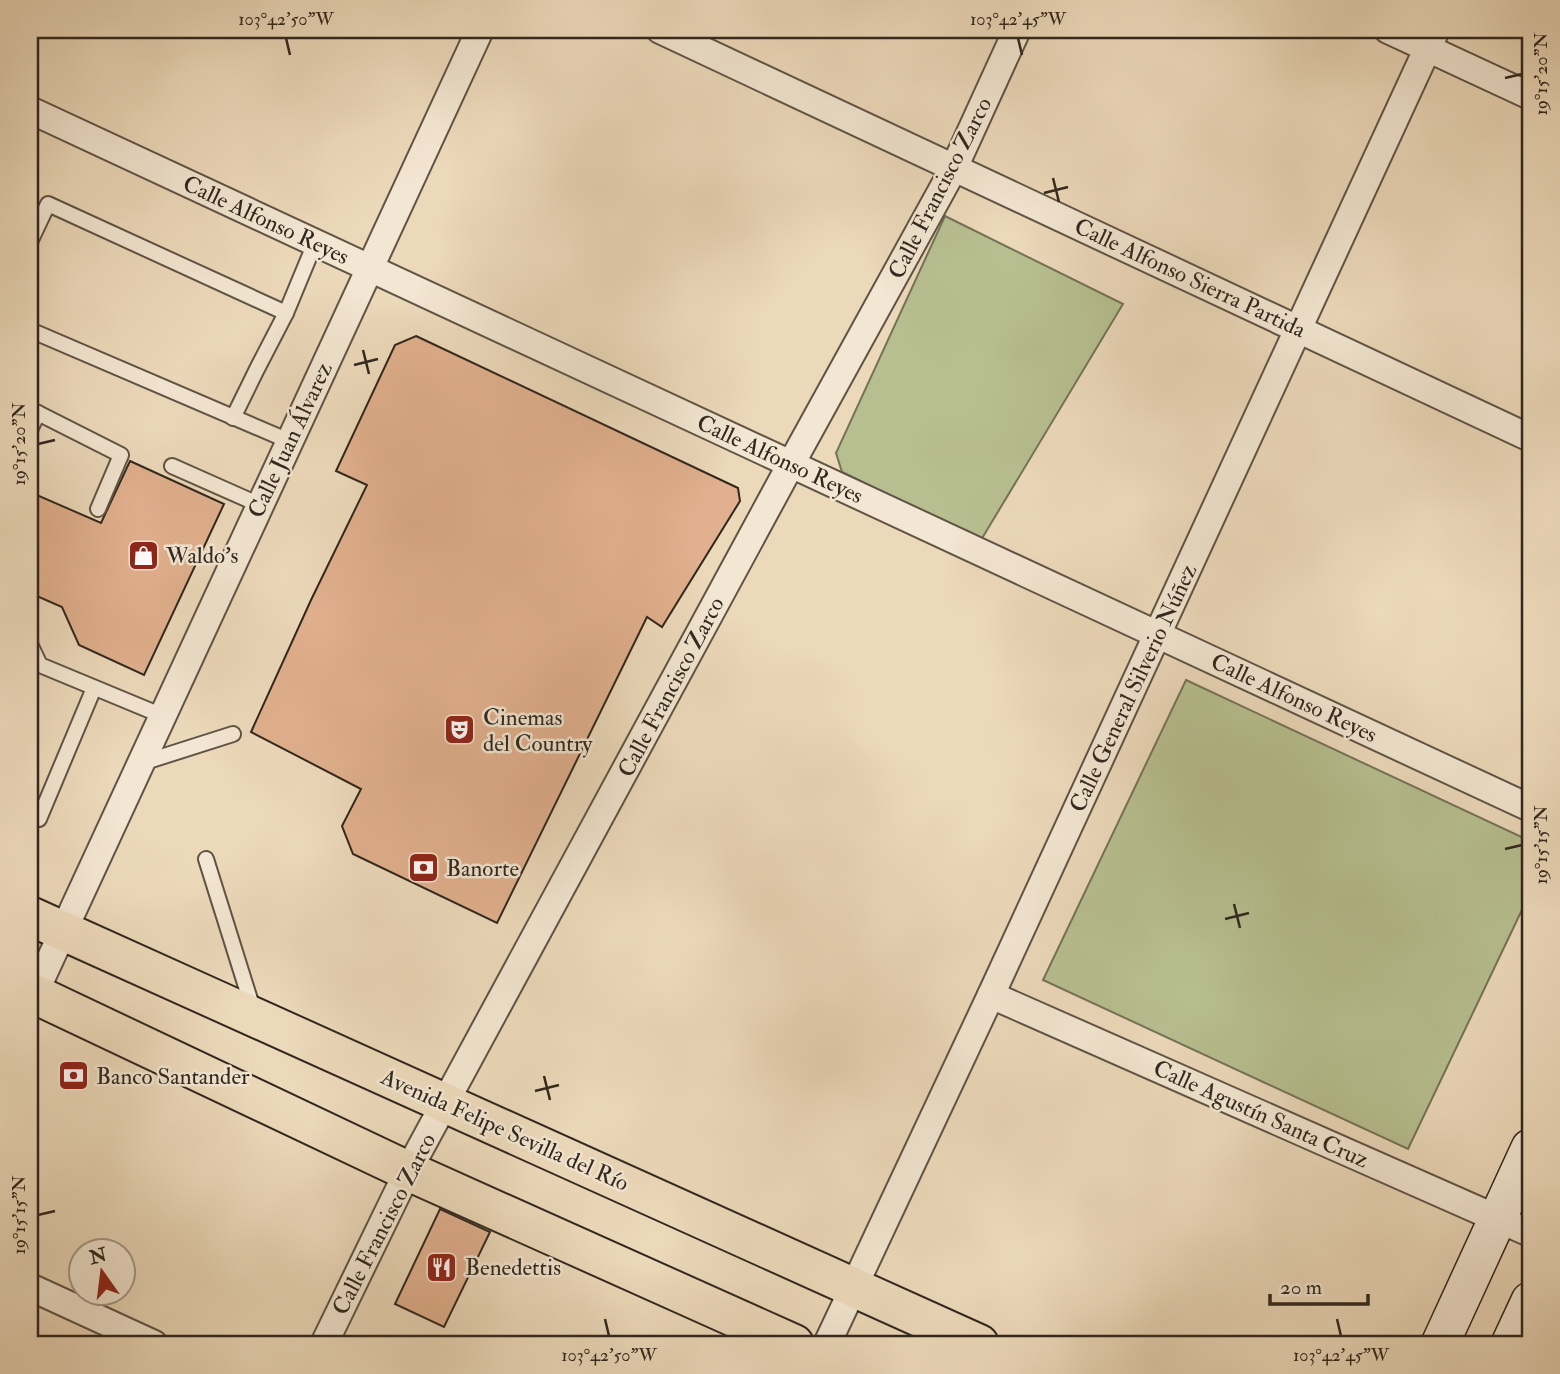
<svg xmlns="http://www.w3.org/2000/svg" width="1560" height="1374" viewBox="0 0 1560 1374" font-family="'IM FELL Double Pica',serif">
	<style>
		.green { fill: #b7bf90; stroke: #747357; stroke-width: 2 }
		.building { fill: #e1b08e; stroke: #30271e; stroke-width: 2 }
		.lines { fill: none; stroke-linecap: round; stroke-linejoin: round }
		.service-casing { stroke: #5f5445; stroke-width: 18 }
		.minor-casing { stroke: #5f5445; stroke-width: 30 }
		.secondary-casing { stroke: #30271e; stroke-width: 40 }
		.primary-casing { stroke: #30271e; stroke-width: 42 }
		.service { stroke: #f3e6d2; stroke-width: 14 }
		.minor { stroke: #f3e6d2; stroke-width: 26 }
		.secondary { stroke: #f3e6d2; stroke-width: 37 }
		.primary { stroke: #ecd9ba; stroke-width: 38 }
		.ticks { fill: none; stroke: #30271e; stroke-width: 2.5 }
		.labels { text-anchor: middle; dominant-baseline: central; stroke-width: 5; stroke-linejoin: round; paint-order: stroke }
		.street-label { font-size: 23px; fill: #30271e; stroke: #f3e6d2 }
		.poi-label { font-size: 23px; fill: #30271e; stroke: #f3e6d2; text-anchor: start }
		.neatline { fill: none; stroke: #30271e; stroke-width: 2.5 }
		.ticks-label { font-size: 18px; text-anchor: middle; fill: #30271e }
	</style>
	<rect width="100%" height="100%" fill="#ecd9ba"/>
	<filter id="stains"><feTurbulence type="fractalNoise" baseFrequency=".00286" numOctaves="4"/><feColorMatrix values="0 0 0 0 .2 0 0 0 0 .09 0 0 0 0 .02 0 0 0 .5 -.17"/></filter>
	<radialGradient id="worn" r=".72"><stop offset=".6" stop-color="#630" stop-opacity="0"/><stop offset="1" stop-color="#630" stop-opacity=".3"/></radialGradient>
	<g class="green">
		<path d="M945,216L1123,304L981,540L842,472L836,453Z"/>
		<path d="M1186,680L1530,841V893L1408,1149L1043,980Z"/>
	</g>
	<g class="building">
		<path d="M416,336L738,488L740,501L662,627L647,617L497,923L353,854L342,826L361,789L251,732L311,600L367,485L336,471L395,345Z"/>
		<path d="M130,461L224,504L144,675L79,645L62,607L30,593V492L101,523Z"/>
		<path d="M440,1209L490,1232L444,1327L395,1304Z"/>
	</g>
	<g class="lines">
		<defs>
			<g id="service">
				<path d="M30,242L48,204L286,313"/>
				<path d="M30,330L289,441"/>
				<path d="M30,409L121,455L98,509"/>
				<path d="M233,418L257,369L286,313L315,243"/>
				<path d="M30,430L38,413"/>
				<path d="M172,466L260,505"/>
				<path d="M30,644L40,665L163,716"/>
				<path d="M142,763L233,734"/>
				<path d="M30,815L39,819L94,688"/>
				<path d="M206,859L253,1009"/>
			</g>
			<g id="minor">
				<path d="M660,30L1530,438"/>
				<path d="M1388,30L1530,96"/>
				<path d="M30,110L1530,808"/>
				<path d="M991,995L1530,1233"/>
				<path d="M30,1003L480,30"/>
				<path d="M30,1287L154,1344"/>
				<path d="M324,1344L408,1171L791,464L954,168L1017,30"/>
				<path d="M827,1344L991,995L1436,30"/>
			</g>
			<g id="secondary">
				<path d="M1440,1344L1530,1148"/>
				<path d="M1510,1344L1530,1301"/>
			</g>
			<g id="primary">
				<path d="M30,916L979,1344"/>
				<path d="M30,992L408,1171L794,1344"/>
			</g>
		</defs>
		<use href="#service" class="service-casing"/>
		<use href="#minor" class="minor-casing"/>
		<use href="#secondary" class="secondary-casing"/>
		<use href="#primary" class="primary-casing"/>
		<use href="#service" class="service"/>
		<use href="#minor" class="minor"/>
		<use href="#secondary" class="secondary"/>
		<use href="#primary" class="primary"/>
	</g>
	<path class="ticks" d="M286,38L290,55M1018,38L1022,55M1505,78L1522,74M1053,178L1059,202M1044,193L1068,187M363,350L369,374M354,365L378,359M38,444L55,440M1505,849L1522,845M1234,904L1240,928M1225,919L1249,913M544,1076L550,1100M535,1091L559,1085M38,1215L55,1211M605,1319L609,1336M1337,1319L1341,1336"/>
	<defs>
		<symbol id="shop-square" viewBox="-11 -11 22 22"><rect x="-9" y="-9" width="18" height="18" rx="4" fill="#8f2418" stroke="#f3e6d2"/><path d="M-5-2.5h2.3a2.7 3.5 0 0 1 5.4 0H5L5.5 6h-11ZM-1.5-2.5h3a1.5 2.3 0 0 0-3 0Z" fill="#fff"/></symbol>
		<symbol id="theatre-square" viewBox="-11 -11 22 22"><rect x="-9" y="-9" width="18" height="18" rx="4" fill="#8f2418" stroke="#f3e6d2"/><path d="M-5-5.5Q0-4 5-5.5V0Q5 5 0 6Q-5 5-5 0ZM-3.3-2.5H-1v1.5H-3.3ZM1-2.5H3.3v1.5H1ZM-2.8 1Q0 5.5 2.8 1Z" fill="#fff"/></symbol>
		<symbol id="bank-square" viewBox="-11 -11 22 22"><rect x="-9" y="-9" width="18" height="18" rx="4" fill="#8f2418" stroke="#f3e6d2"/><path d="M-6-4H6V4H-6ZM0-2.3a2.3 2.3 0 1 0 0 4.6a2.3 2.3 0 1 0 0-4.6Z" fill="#fff"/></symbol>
		<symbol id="restaurant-square" viewBox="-11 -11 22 22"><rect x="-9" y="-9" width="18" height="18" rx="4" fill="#8f2418" stroke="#f3e6d2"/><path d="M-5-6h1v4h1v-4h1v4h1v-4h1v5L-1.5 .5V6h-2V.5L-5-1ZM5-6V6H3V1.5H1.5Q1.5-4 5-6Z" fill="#fff"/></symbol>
	</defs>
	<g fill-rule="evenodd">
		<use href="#shop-square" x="126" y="538" width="35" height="35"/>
		<use href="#theatre-square" x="442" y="712" width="35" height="35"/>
		<use href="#bank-square" x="406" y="850" width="35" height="35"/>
		<use href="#bank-square" x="56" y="1058" width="35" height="35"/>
		<use href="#restaurant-square" x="424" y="1250" width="35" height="35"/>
	</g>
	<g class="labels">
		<g class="street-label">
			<text transform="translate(940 188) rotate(-63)">Calle Francisco Zarco</text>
			<text transform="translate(266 220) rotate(25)">Calle Alfonso Reyes</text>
			<text transform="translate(1190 278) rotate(25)">Calle Alfonso Sierra Partida</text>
			<text transform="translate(290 440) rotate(-65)">Calle Juan Álvarez</text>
			<text transform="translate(780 459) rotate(25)">Calle Alfonso Reyes</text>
			<text transform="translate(671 687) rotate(-62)">Calle Francisco Zarco</text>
			<text transform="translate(1133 688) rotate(-65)">Calle General Silverio Núñez</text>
			<text transform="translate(1294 698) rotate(25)">Calle Alfonso Reyes</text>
			<text transform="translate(1261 1114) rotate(24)">Calle Agustín Santa Cruz</text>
			<text transform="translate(505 1130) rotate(24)">Avenida Felipe Sevilla del Río</text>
			<text transform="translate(384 1224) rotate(-63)">Calle Francisco Zarco</text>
		</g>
		<g class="poi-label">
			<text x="166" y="555">Waldo's</text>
			<text x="483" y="717">Cinemas<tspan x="483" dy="26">del Country</tspan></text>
			<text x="446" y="868">Banorte</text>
			<text x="96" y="1076">Banco Santander</text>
			<text x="465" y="1267">Benedettis</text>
		</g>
	</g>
	<rect width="1560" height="1374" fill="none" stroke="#ecd9ba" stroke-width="77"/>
	<g transform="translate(102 1272) rotate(346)"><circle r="33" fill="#f3e6d2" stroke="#a59a8a" stroke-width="2"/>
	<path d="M0-5L12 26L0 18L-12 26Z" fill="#8f2418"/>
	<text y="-10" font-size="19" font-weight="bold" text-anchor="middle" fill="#30271e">N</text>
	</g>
	<path d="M1270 1294v10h98v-10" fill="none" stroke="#30271e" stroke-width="3.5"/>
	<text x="1280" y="1294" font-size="21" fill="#30271e" stroke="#f3e6d2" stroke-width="5" paint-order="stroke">20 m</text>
	<rect x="38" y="38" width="1484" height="1298" class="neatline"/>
	<g class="ticks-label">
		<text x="286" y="25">103°42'50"W</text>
		<text x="1018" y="25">103°42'45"W</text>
		<text transform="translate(1541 74) rotate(-90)" y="6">19°15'20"N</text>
		<text transform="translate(19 444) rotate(-90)" y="6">19°15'20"N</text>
		<text transform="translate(1541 845) rotate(-90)" y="6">19°15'15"N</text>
		<text transform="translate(19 1215) rotate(-90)" y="6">19°15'15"N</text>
		<text x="609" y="1361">103°42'50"W</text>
		<text x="1341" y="1361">103°42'45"W</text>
	</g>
	<rect width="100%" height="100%" filter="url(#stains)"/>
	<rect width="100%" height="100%" fill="url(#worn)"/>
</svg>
